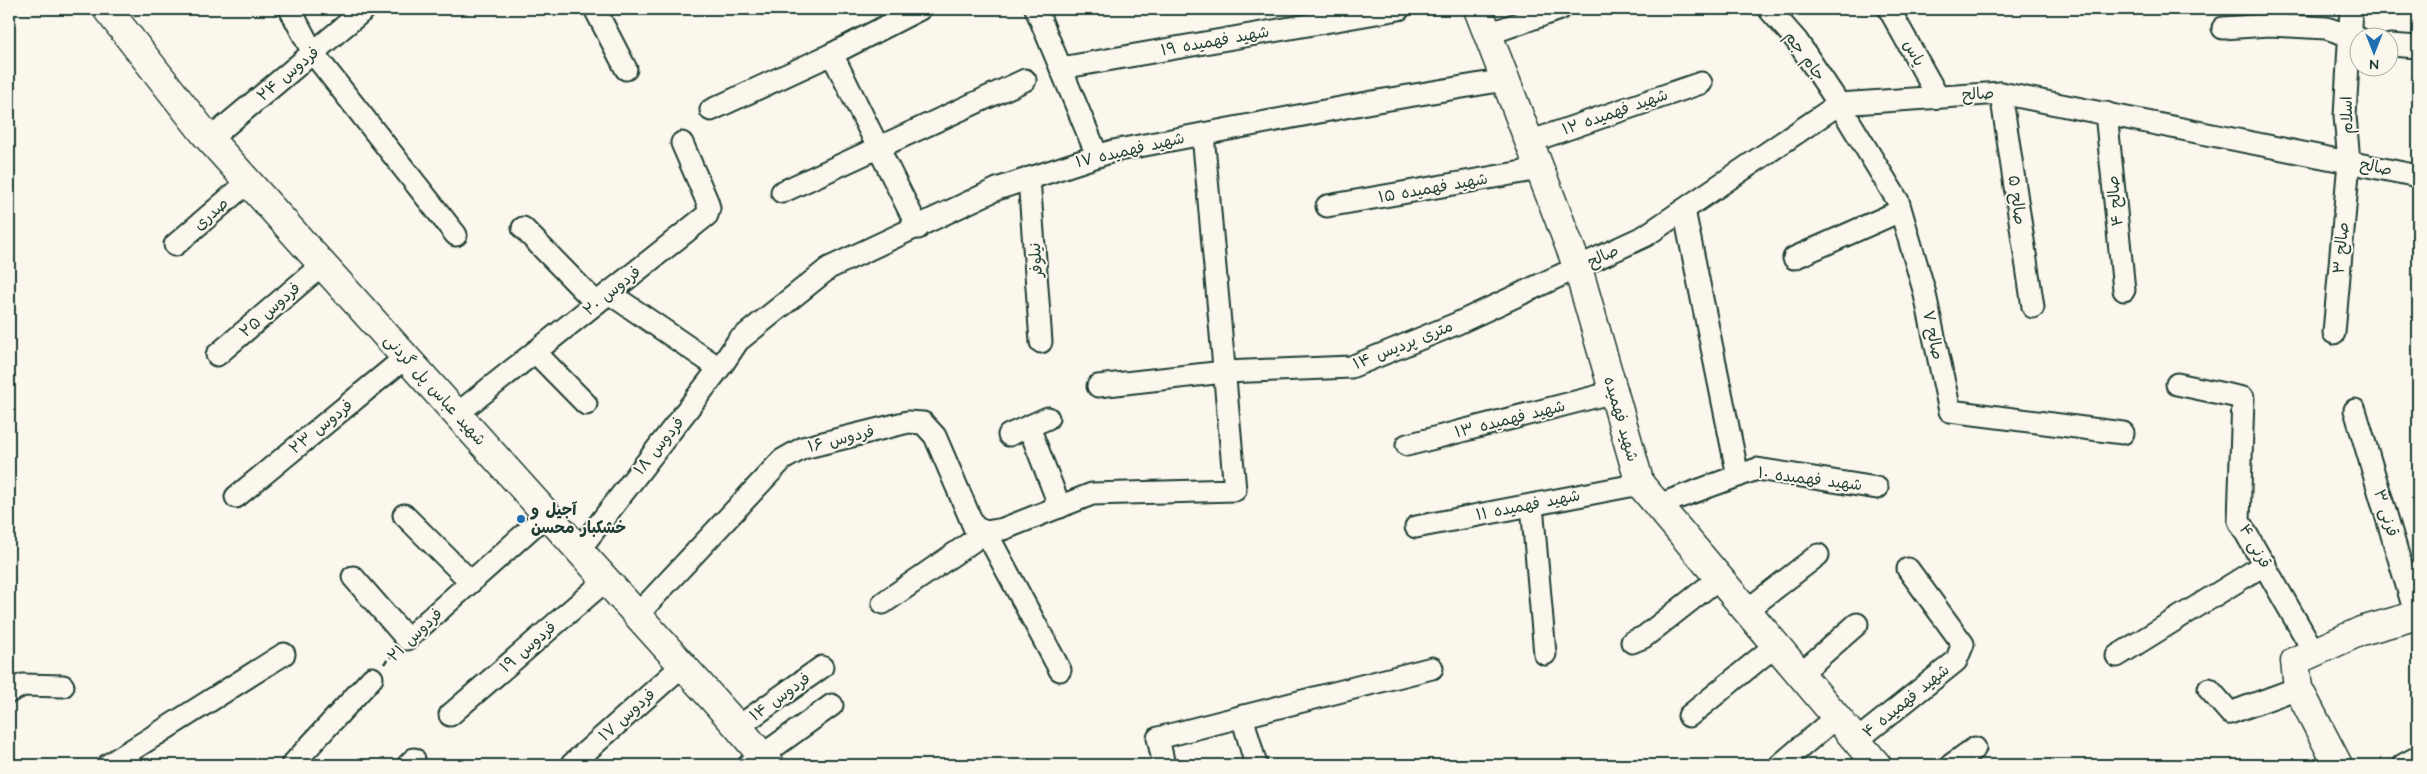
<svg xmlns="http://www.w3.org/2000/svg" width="2427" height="774" viewBox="0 0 2427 774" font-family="'Architects Daughter','Playpen Sans Arabic',sans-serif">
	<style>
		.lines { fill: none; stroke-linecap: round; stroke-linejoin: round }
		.street-casing { stroke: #1f3d34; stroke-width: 25 }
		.secondary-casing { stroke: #1f3d34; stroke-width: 31 }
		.path { stroke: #1f3d34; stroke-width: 3; stroke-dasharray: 5 4; stroke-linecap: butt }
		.street { stroke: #fbf7ec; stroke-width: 21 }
		.secondary { stroke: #fbf7ec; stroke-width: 28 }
		.poi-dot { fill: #1f6fb2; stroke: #fbf7ec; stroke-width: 2 }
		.labels { text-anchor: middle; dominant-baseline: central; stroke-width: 4; stroke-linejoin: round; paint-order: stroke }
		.street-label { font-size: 16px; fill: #1f3d34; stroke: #fbf7ec }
		.poi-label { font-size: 16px; font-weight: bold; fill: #1f3d34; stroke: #fbf7ec; text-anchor: start }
	</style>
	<rect width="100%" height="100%" fill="#fbf7ec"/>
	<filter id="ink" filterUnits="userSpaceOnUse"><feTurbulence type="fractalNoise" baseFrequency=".02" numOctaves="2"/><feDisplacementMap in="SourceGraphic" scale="10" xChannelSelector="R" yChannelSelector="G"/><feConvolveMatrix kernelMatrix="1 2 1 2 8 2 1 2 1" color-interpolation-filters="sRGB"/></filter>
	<g filter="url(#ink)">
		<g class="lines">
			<defs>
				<g id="street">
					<path d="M290,9L313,53L456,235"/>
					<path d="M595,9L626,69"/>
					<path d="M1036,9L1097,155"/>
					<path d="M1769,9L1797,41L1839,104L1898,201L1924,290L1950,411L2123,433"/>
					<path d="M1889,9L1938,97"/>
					<path d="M2223,28L2269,25L2326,28L2360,39"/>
					<path d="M1488,34L1560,9"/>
					<path d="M2390,45L2418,47"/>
					<path d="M1061,68L1399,9"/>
					<path d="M2001,93L2033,307"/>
					<path d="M711,110L832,54"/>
					<path d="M2106,113L2124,290"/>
					<path d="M210,139L365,9"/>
					<path d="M1529,142L1701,83"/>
					<path d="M1029,178L1041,342"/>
					<path d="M782,192L1025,80"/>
					<path d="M1327,206L1540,169"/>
					<path d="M1684,210L1738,476"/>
					<path d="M523,228L596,303"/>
					<path d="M918,228L832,54L920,9"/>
					<path d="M175,245L248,182"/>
					<path d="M1794,258L1900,211"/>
					<path d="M609,293L719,368"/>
					<path d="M2334,333L2349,162L2345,116L2351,9"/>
					<path d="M535,352L586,404"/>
					<path d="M217,355L322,265"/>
					<path d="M2177,384L2243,398L2239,521L2314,652"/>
					<path d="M1098,386L1224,372L1351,367L1456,324L1645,236L1839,104L2001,93L2418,176"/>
					<path d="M2355,410L2416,616"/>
					<path d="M457,414L707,215L709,208L707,201L682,143"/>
					<path d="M1029,427L1060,507"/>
					<path d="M1009,435L1048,418"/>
					<path d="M1407,445L1614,392"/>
					<path d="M236,497L406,357"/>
					<path d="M1532,505L1545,654"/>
					<path d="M1658,505L1757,469L1877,488"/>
					<path d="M404,515L471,582"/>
					<path d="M1416,527L1640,484"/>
					<path d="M986,532L1060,670"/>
					<path d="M579,550L724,362L738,341L829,268L997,189L1113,151L1372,102L1505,80"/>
					<path d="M353,577L407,639L547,514"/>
					<path d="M883,603L986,532L1003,529L1092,494L1235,490L1203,134"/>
					<path d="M1746,611L1818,555"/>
					<path d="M637,615L782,460L803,448L908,422L923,423L935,436L974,527L986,532"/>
					<path d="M1632,642L1644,637L1719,578"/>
					<path d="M2117,656L2265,564"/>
					<path d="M1800,674L1857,624"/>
					<path d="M2209,689L2230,713L2298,688"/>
					<path d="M9,692L23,685L63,686"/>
					<path d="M450,715L606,580"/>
					<path d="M1242,716L1256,765"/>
					<path d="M1689,716L1776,645"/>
					<path d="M738,727L822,667"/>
					<path d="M1856,741L1956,661L1963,644L1908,569"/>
					<path d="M108,765L284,654"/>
					<path d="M292,765L372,678"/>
					<path d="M408,765L414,759"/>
					<path d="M571,765L683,665"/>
					<path d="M749,765L832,705"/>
					<path d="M1164,765L1158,738L1432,668"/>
					<path d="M1780,765L1836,717"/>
					<path d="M1951,765L1975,748"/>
					<path d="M2403,765L2418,757"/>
				</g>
				<g id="secondary">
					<path d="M107,9L205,134L738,727L770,765"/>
					<path d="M1478,9L1578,268L1640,484L1877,765"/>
					<path d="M2338,765L2298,688L2295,661L2361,631L2418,615"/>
				</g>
			</defs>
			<use href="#street" class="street-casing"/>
			<use href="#secondary" class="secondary-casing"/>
			<path class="path" d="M384,664L395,652"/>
			<use href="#street" class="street"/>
			<use href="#secondary" class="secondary"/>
		</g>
	</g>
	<circle class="poi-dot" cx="521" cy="519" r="5"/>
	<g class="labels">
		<g class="street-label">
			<text transform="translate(1215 41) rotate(-10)">شهید فهمیده ۱۹</text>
			<text transform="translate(1914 53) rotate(61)">یاس</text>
			<text transform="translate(1805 56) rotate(54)">جام جم</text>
			<text transform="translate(288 74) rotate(-40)">فردوس ۲۴</text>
			<text transform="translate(1978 94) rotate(-4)">صالح</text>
			<text transform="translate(1615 112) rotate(-19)">شهید فهمیده ۱۲</text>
			<text transform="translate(2347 115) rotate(-91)">اسلام</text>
			<text transform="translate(1130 150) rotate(-13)">شهید فهمیده ۱۷</text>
			<text transform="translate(2376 167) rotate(11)">صالح</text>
			<text transform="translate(1433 188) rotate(-10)">شهید فهمیده ۱۵</text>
			<text transform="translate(2017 200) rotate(82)">صالح ۵</text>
			<text transform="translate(2115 201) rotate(-96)">صالح ۴</text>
			<text transform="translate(211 214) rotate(-41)">صدری</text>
			<text transform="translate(2341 248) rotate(-85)">صالح ۳</text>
			<text transform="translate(1603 256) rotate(-25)">صالح</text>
			<text transform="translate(1036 260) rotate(-94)">نیلوفر</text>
			<text transform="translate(612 291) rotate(-39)">فردوس ۲۰</text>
			<text transform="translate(270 310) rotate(-41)">فردوس ۲۵</text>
			<text transform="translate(1933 335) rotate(78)">صالح ۷</text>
			<text transform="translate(1403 345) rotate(-22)">۱۴ متری پردیس</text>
			<text transform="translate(435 390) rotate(48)">شهید عباس پل گردنی</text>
			<text transform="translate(1510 419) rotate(-14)">شهید فهمیده ۱۳</text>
			<text transform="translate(1621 419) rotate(74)">شهید فهمیده</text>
			<text transform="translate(321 427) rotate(-39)">فردوس ۲۳</text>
			<text transform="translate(841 439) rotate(-14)">فردوس ۱۶</text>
			<text transform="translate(659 446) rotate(-51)">فردوس ۱۸</text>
			<text transform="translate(1810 479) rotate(7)">شهید فهمیده ۱۰</text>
			<text transform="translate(1528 505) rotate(-11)">شهید فهمیده ۱۱</text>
			<text transform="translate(2386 513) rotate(73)">قرنی ۳</text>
			<text transform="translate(2255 546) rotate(61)">قرنی ۴</text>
			<text transform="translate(415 635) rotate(-44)">فردوس ۲۱</text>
			<text transform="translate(528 647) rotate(-41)">فردوس ۱۹</text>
			<text transform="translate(780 697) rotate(-36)">فردوس ۱۴</text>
			<text transform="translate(1906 701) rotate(-39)">شهید فهمیده ۴</text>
			<text transform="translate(627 715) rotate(-42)">فردوس ۱۷</text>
		</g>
		<g class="poi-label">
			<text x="531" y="510">آجیل و<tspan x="531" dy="18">خشکبار محسن</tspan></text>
		</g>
	</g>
	<rect width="2427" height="774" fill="none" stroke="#fbf7ec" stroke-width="30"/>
	<rect x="15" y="15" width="2397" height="744" fill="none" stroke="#1f3d34" stroke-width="2" filter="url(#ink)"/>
	<g transform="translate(2374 52) rotate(180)"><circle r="24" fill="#fbf7ec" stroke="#a3ada2"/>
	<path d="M0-4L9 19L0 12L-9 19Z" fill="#1f6fb2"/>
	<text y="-8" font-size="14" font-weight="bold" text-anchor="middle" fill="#1f3d34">N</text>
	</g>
</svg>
